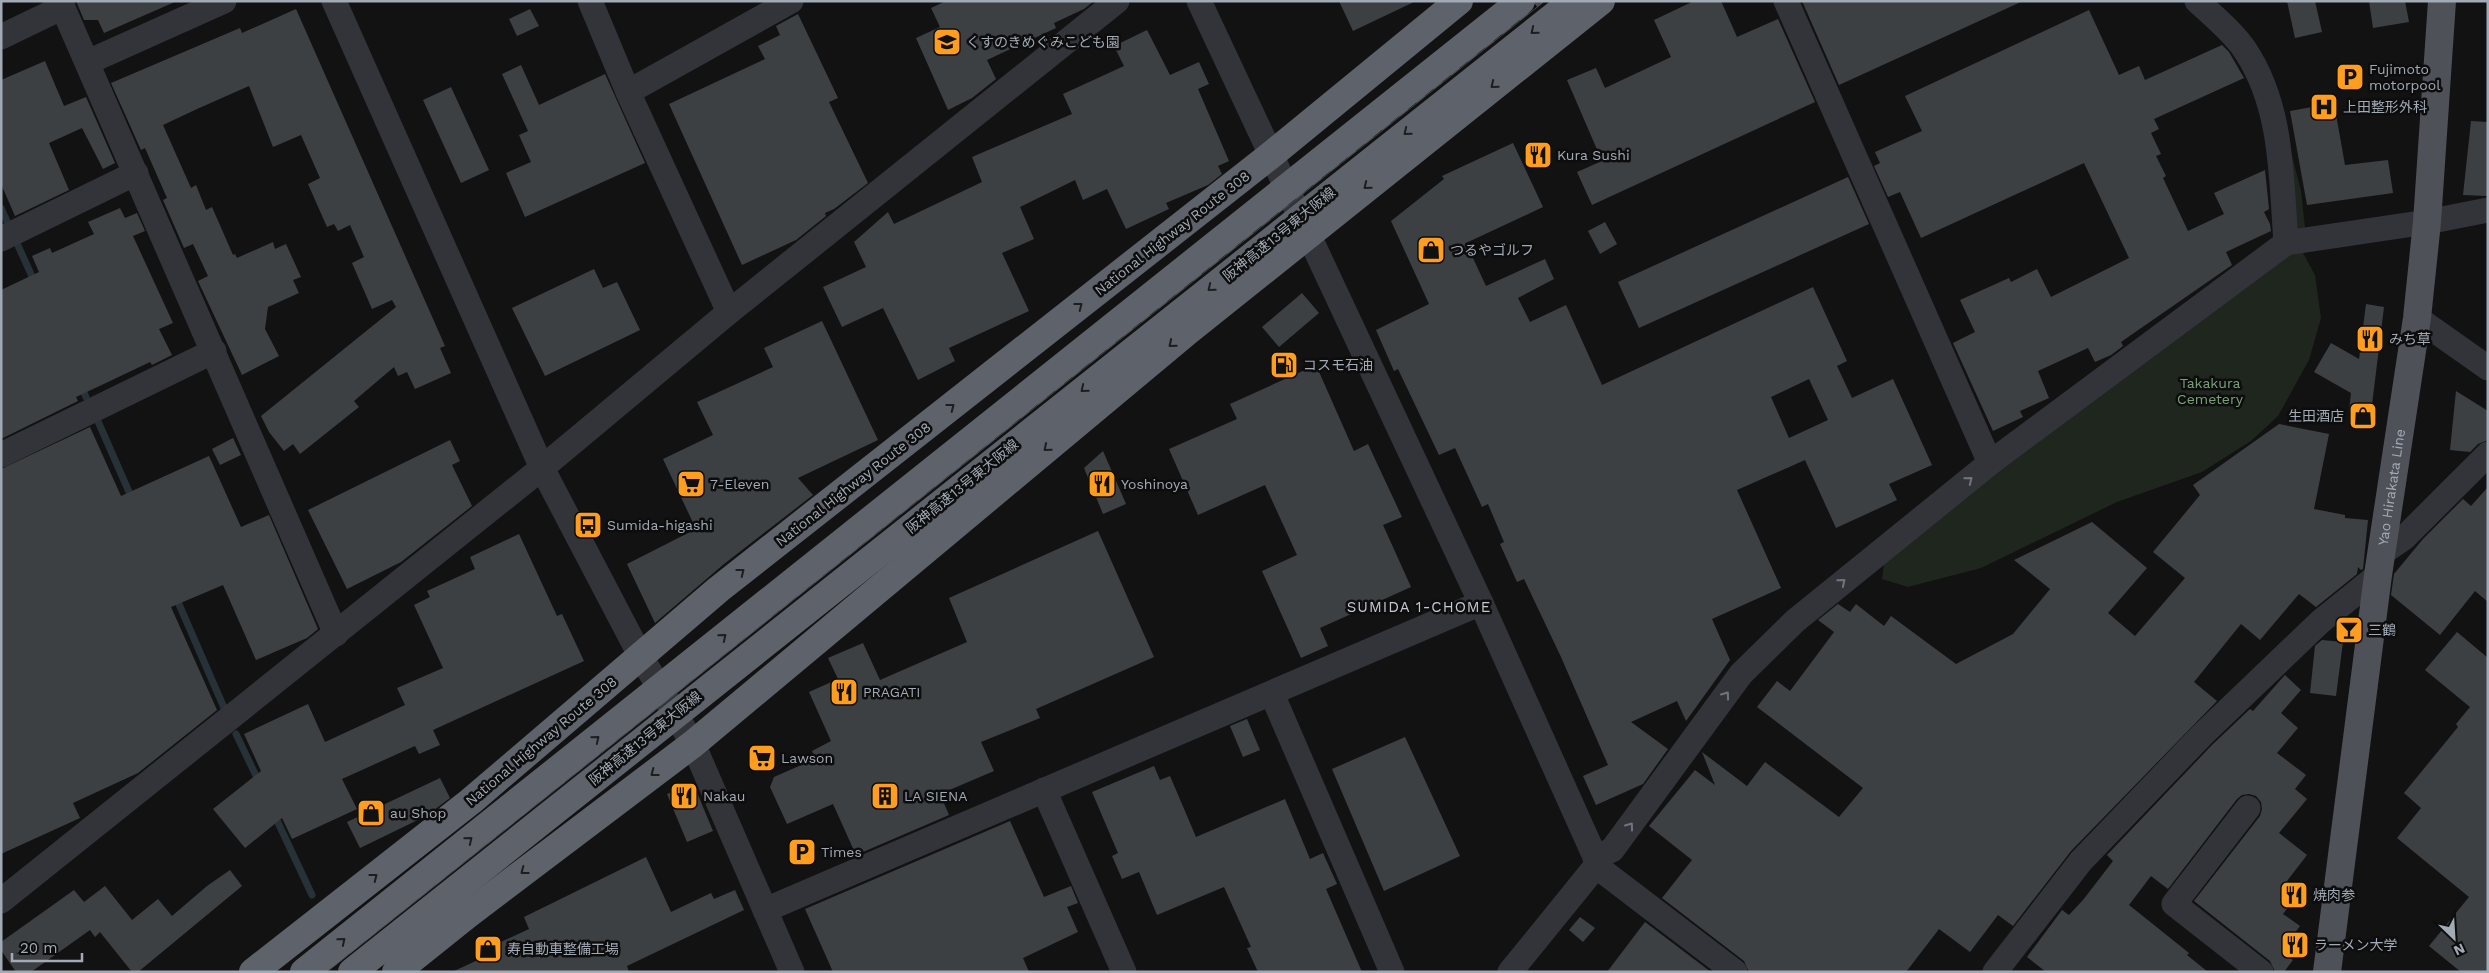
<svg xmlns="http://www.w3.org/2000/svg" width="2489" height="973" viewBox="0 0 2489 973" font-family="'Work Sans','Noto Sans JP',sans-serif">
	<style>
		.green { fill: #1e261e }
		.lines { fill: none; stroke-linecap: round; stroke-linejoin: round }
		.stream { stroke: #273238; stroke-width: 7 }
		.building { fill: #3d4043; fill-rule: evenodd }
		.minor { stroke: #323439; stroke-width: 25 }
		.major { stroke: #4e5158; stroke-width: 28 }
		.highway { stroke: #5e626a; stroke-width: 28 }
		.rail-casing { stroke: #494c52; stroke-width: 5.5 }
		.rail { stroke: #0d0d0e; stroke-width: 4; stroke-dasharray: 11; stroke-linecap: butt }
		.highway-bridge { stroke: #5e626a; stroke-width: 28 }
		.oneway { stroke: #1d1e20 }
		.oneway2 { stroke: #70757d }
		.labels { text-anchor: middle; dominant-baseline: central; stroke-width: 5; stroke-linejoin: round; paint-order: stroke }
		.poi-label { font-size: 14px; fill: #a2aab5; stroke: #0d0d0e; text-anchor: start }
		.street-label { font-size: 14px; fill: #a2aab5; stroke: #0d0d0e }
		.park-label { font-size: 14px; fill: #79a277; stroke: #0d0d0e }
		.neighbourhood-label { font-size: 15px; letter-spacing: 1px; fill: #c3c8d1; stroke: #0d0d0e }
	</style>
	<rect width="100%" height="100%" fill="#121213"/>
	<g class="green">
		<path d="M2289,144L2301,191L2305,228L2290,231Z"/>
		<path d="M2294,251H2302L2315,275L2321,318L2309,360L2278,416L2251,441L2202,472L2117,502L1981,568L1908,587L1882,579L1885,558L2280,259Z"/>
	</g>
	<g class="lines">
		<g class="stream">
			<path d="M1,208L35,283"/>
			<path d="M81,386L86,397"/>
			<path d="M97,419L133,501"/>
			<path d="M175,595L225,710"/>
			<path d="M236,734L260,784"/>
			<path d="M274,814L312,895"/>
		</g>
	</g>
	<g class="building">
		<path d="M76,1H177L104,33L98,20H84Z"/>
		<path d="M946,1H1094L1084,9L1054,23L1056,28L987,60L996,79L972,98L948,110L916,38L940,27L931,8Z"/>
		<path d="M1339,1H1416L1353,31Z"/>
		<path d="M1694,1H1721L1737,37L1778,19L1815,102L1592,205L1577,172L1602,161L1567,80L1596,68L1605,88L1671,57L1654,20Z"/>
		<path d="M1802,1H2023L1839,85Z"/>
		<path d="M2287,1H2315L2322,32L2295,38Z"/>
		<path d="M2369,1H2405L2409,22L2373,28Z"/>
		<path d="M296,9L445,346L440,348L451,373L415,389L407,372L398,376L394,367L354,401L359,407L300,454L293,444L284,451L269,432L261,416L396,307L392,300L372,309L352,263L364,257L350,225L338,231L334,224L327,227L308,184L320,178L301,135L273,147L249,86L197,109L163,125L191,188L196,185L206,210L212,207L233,255L235,254L237,258L273,242L275,249L286,244L301,277L293,280L299,293L268,307L265,329L279,356L242,375L198,281L208,276L193,244L184,248L163,200L167,198L145,148L141,150L111,83L240,28L242,33Z"/>
		<path d="M530,9L539,26L517,36L509,19Z"/>
		<path d="M2089,10L2119,75L2139,66L2145,80L2222,45L2229,52L2244,78L2154,119L2159,129L2151,133L2161,154L2156,156L2166,176L2163,178L2188,231L2224,214L2214,193L2265,170L2269,209L2264,212L2270,224L2271,231L2226,252L2232,265L2121,342L2123,346L2111,355L2095,362L2088,348L2038,371L2049,398L2020,411L2023,417L1993,431L1953,343L1975,332L1960,300L2009,278L2011,282L2037,269L2051,297L2129,258L2084,163L1921,238L1900,192L1888,197L1874,166L1880,163L1875,152L1922,131L1905,96Z"/>
		<path d="M798,14L838,98L829,102L868,183L834,209L825,213L826,216L796,240L742,265L669,104L765,59L758,46L780,35L776,26Z"/>
		<path d="M1147,30L1170,75L1199,62L1209,84L1198,89L1229,161L1218,166L1222,174L1208,185L1166,203L1169,209L1126,229L1107,189L1083,200L1075,180L1020,207L1034,239L1002,253L1029,311L949,348L955,361L918,380L883,308L842,327L823,287L866,267L854,242L888,212L894,224L982,182L972,157L1072,114L1063,94L1124,66L1114,46Z"/>
		<path d="M45,61L64,106L86,97L115,163L103,169L82,128L49,143L69,190L15,216L1,184V80Z"/>
		<path d="M521,65L539,105L605,74L645,163L525,217L506,173L531,162L519,135L528,131L502,74Z"/>
		<path d="M451,87L489,170L461,183L423,100Z"/>
		<path d="M2334,103L2345,165L2388,160L2393,193L2307,205L2290,111Z"/>
		<path d="M2471,121L2488,122L2487,196L2463,195Z"/>
		<path d="M1513,143L1543,207L1466,243L1486,286L1545,259L1554,279L1518,298L1530,322L1566,305L1602,385L1813,287L1847,361L1837,366L1852,398L1893,379L1932,465L1889,484L1897,500L1836,528L1805,460L1737,490L1781,588L1712,619L1730,660L1686,721L1677,701L1631,722L1668,749L1643,784L1596,805L1583,776L1608,765L1561,657L1524,579L1517,582L1500,544L1504,542L1488,504L1482,507L1455,448L1439,455L1398,369L1394,371L1376,330L1429,304L1391,221L1444,179L1442,176ZM1809,379L1828,420L1789,438L1771,397Z"/>
		<path d="M1848,177L1869,224L1639,328L1618,282Z"/>
		<path d="M120,208L125,218L137,213L145,231L133,236L173,323L159,329L172,355L152,365L150,362L108,382L76,397L78,401L1,439V290L39,272L32,256L50,248L52,253L94,234L88,222Z"/>
		<path d="M1605,222L1617,244L1600,254L1588,231Z"/>
		<path d="M594,269L603,288L617,282L640,330L545,376L512,308Z"/>
		<path d="M1302,293L1319,313L1279,347L1262,327Z"/>
		<path d="M2366,304L2384,307L2371,413L2349,411L2351,393L2314,372L2331,343L2359,359Z"/>
		<path d="M822,321L878,440L798,478L813,495L724,564L655,623L627,564L696,529L663,459L713,435L697,402L773,367L764,348Z"/>
		<path d="M1316,365L1354,451L1368,444L1402,517L1383,525L1411,587L1320,628L1328,646L1301,658L1262,571L1297,555L1265,485L1198,515L1169,449L1237,419L1230,404Z"/>
		<path d="M2456,391L2488,411V440L2478,444L2470,452L2450,450Z"/>
		<path d="M2279,424L2329,434L2314,509L2345,515V518L2368,520L2363,569L2361,570L2358,567L2357,574L2316,607L2299,594L2260,640L2241,624L2194,682L2217,701L2071,851L2013,926L1998,915L1970,952L1939,929L1906,972H1749L1744,961L1662,898L1692,860L1649,826L1695,770L1715,785L1702,752L1747,786L1765,762L1839,817L1863,788L1757,707L1777,681L1790,691L1834,632L1818,620L1838,604L1850,612L1856,604L1884,626L1891,616L1956,664L2013,634L2050,589L2014,560L2092,522L2147,568L2108,613L2135,636L2185,578L2153,552L2200,495L2193,485Z"/>
		<path d="M90,427L121,496L209,456L241,527L269,515L318,629L307,638L256,660L223,585L171,607L217,710L138,773L73,803L80,818L1,854V469Z"/>
		<path d="M233,438L241,455L220,465L212,449Z"/>
		<path d="M450,440L460,461L452,465L472,506L401,562L347,589L308,510Z"/>
		<path d="M1103,451L1126,504L1103,514L1084,468Z"/>
		<path d="M2488,487V602L2475,591L2440,635L2391,595L2394,574L2423,539L2463,499L2471,506Z"/>
		<path d="M1098,531L1154,657L1036,709L1040,718L981,742L994,771L940,794L949,815L856,855L833,804L787,824L770,787L774,777L815,759L812,751L831,741L809,692L838,679L828,658L863,643L880,680L967,642L949,598Z"/>
		<path d="M519,534L557,616L562,614L584,661L433,730L440,745L419,754L415,746L342,779L357,809L292,839L282,818L245,848L213,809L261,771L244,734L308,704L325,742L405,705L397,688L443,668L414,605L430,597L427,591L475,569L470,557Z"/>
		<path d="M2348,618L2345,630L2339,625Z"/>
		<path d="M2457,632L2488,658V972H2461L2429,946L2469,897L2397,838L2421,808L2404,793L2458,727L2456,724L2470,707L2425,670Z"/>
		<path d="M2322,640L2343,642L2336,696L2310,693L2315,646Z"/>
		<path d="M2285,675L2301,690L2281,713L2298,728L2277,753L2306,775L2295,789L2307,799L2279,833L2307,855L2287,881L2300,891L2283,914L2300,926L2290,939L2293,941L2285,954L2293,960L2284,972H2275L2270,961L2194,901L2260,816L2262,809L2261,802L2256,796L2249,794L2242,795L2237,799L2168,889L2151,876L2129,905L2189,953L2187,955L2208,972H2046L2027,957L2062,910L2069,915L2083,900L2113,861L2107,855L2212,745L2250,709L2253,711Z"/>
		<path d="M1247,719L1260,750L1243,757L1230,726Z"/>
		<path d="M1405,737L1460,856L1384,891L1332,769Z"/>
		<path d="M1154,766L1160,780L1170,776L1196,837L1285,799L1310,859L1323,853L1337,884L1326,889L1362,972H1258L1247,948L1251,947L1224,887L1157,915L1139,872L1122,879L1112,856L1118,853L1092,792Z"/>
		<path d="M440,778L450,798L426,816L360,848L347,822Z"/>
		<path d="M693,783L713,831L687,842L667,794Z"/>
		<path d="M1010,821L1044,897L1071,886L1078,903L1067,907L1078,932L1023,958L1029,972H833L805,909Z"/>
		<path d="M646,857L671,912L711,893L714,899L735,890L744,910L627,966L629,972H452L480,959L477,953L529,929L524,917Z"/>
		<path d="M230,870L242,886L138,972H132L100,932L95,937L90,930L31,972H16L1,950V942L74,890L84,902L105,886L132,920L158,899L172,916L207,886Z"/>
		<path d="M1580,917L1595,928L1583,942L1569,930Z"/>
		<path d="M1645,922L1711,972H1607Z"/>
	</g>
	<g class="lines">
		<g class="minor">
			<path d="M60,1L336,634"/>
			<path d="M334,1L542,468L641,657L693,744L792,972"/>
			<path d="M590,1L628,92L729,312"/>
			<path d="M1199,1L1481,603L1595,857L1596,866L1510,972"/>
			<path d="M1786,1L1990,463"/>
			<path d="M2197,1C2213,16 2233,32 2245,50C2283,107 2281,177 2286,243"/>
			<path d="M1,37L63,7"/>
			<path d="M88,62L224,1"/>
			<path d="M628,92L791,1"/>
			<path d="M1,239L136,173"/>
			<path d="M2417,318L2488,368"/>
			<path d="M1,455L214,351"/>
			<path d="M2382,553L2404,538L2488,454"/>
			<path d="M1272,694L1392,972"/>
			<path d="M1044,790L1124,972"/>
			<path d="M2248,808L2174,904L2261,972"/>
			<path d="M1595,857L1612,850L1741,674L1795,621L1990,463L2286,243L2427,222L2488,210"/>
			<path d="M1596,866L1735,972"/>
			<path d="M1,901L542,468L729,312L1117,1"/>
			<path d="M765,910L1481,603"/>
			<path d="M1995,972L2081,861L2202,735L2320,622L2378,575"/>
		</g>
		<path class="major" id="s1" d="M2327,972L2378,575L2417,318L2427,222L2442,1"/>
		<g class="highway">
			<path d="M253,972L471,801L719,589L1271,155L1459,1"/>
			<path d="M396,972L467,915L693,744L1188,331L1601,1"/>
		</g>
		<defs>
			<g id="rail">
				<path d="M323,972L1541,1"/>
				<path d="M346,972L694,688L1571,1"/>
			</g>
		</defs>
		<use href="#rail" class="rail-casing"/>
		<use href="#rail" class="rail"/>
		<g class="highway-bridge">
			<path d="M304,972L1521,1"/>
			<path d="M352,972L1573,1"/>
		</g>
	</g>
	<defs><path id="oneway-chevron" d="M-2-3.5L2.5 0L-2 3.5" fill="none" stroke-width="1.6" stroke-linecap="round" stroke-linejoin="round" transform="scale(1.25)"/></defs>
	<g class="oneway">
		<use href="#oneway-chevron" transform="translate(1534 31) rotate(141)"/>
		<use href="#oneway-chevron" transform="translate(1494 85) rotate(141)"/>
		<use href="#oneway-chevron" transform="translate(1407 132) rotate(141)"/>
		<use href="#oneway-chevron" transform="translate(1367 186) rotate(141)"/>
		<use href="#oneway-chevron" transform="translate(1211 288) rotate(141)"/>
		<use href="#oneway-chevron" transform="translate(1079 306) rotate(-38)"/>
		<use href="#oneway-chevron" transform="translate(1172 344) rotate(140)"/>
		<use href="#oneway-chevron" transform="translate(1084 389) rotate(141)"/>
		<use href="#oneway-chevron" transform="translate(951 407) rotate(-38)"/>
		<use href="#oneway-chevron" transform="translate(1047 448) rotate(140)"/>
		<use href="#oneway-chevron" transform="translate(741 572) rotate(-38)"/>
		<use href="#oneway-chevron" transform="translate(723 637) rotate(-39)"/>
		<use href="#oneway-chevron" transform="translate(596 739) rotate(-39)"/>
		<use href="#oneway-chevron" transform="translate(654 773) rotate(143)"/>
		<use href="#oneway-chevron" transform="translate(469 840) rotate(-39)"/>
		<use href="#oneway-chevron" transform="translate(524 871) rotate(143)"/>
		<use href="#oneway-chevron" transform="translate(374 877) rotate(-38)"/>
		<use href="#oneway-chevron" transform="translate(342 941) rotate(-39)"/>
	</g>
	<g class="oneway2">
		<use href="#oneway-chevron" transform="translate(1969 480) rotate(-39)"/>
		<use href="#oneway-chevron" transform="translate(1842 582) rotate(-40)"/>
		<use href="#oneway-chevron" transform="translate(1726 695) rotate(-54)"/>
		<use href="#oneway-chevron" transform="translate(1630 826) rotate(-54)"/>
	</g>
	<defs>
		<symbol id="school-square" viewBox="-11 -11 22 22"><rect x="-9" y="-9" width="18" height="18" rx="4" fill="#ff9e1e" stroke="#0d0d0e"/><path d="M0-5L7-2L0 1L-7-2ZM-4 1L0 2.5L4 1V4Q0 6-4 4Z" fill="#111"/></symbol>
		<symbol id="parking-square" viewBox="-11 -11 22 22"><rect x="-9" y="-9" width="18" height="18" rx="4" fill="#ff9e1e" stroke="#0d0d0e"/><path d="M-3.5-5.5H1a3.5 3.5 0 0 1 0 7H-1V5.5H-3.5ZM-1-3.4V-.6H.8a1.4 1.4 0 0 0 0-2.8Z" fill="#111"/></symbol>
		<symbol id="hospital-square" viewBox="-11 -11 22 22"><rect x="-9" y="-9" width="18" height="18" rx="4" fill="#ff9e1e" stroke="#0d0d0e"/><path d="M-5-5h3v3.5h4V-5h3V5h-3V1.5h-4V5h-3Z" fill="#111"/></symbol>
		<symbol id="restaurant-square" viewBox="-11 -11 22 22"><rect x="-9" y="-9" width="18" height="18" rx="4" fill="#ff9e1e" stroke="#0d0d0e"/><path d="M-5-6h1v4h1v-4h1v4h1v-4h1v5L-1.5 .5V6h-2V.5L-5-1ZM5-6V6H3V1.5H1.5Q1.5-4 5-6Z" fill="#111"/></symbol>
		<symbol id="shop-square" viewBox="-11 -11 22 22"><rect x="-9" y="-9" width="18" height="18" rx="4" fill="#ff9e1e" stroke="#0d0d0e"/><path d="M-5-2.5h2.3a2.7 3.5 0 0 1 5.4 0H5L5.5 6h-11ZM-1.5-2.5h3a1.5 2.3 0 0 0-3 0Z" fill="#111"/></symbol>
		<symbol id="fuel-square" viewBox="-11 -11 22 22"><rect x="-9" y="-9" width="18" height="18" rx="4" fill="#ff9e1e" stroke="#0d0d0e"/><path d="M-5.5-6h7V0h2V4h1.3V-2.5L3-4.5l.8-.8L6-3V5H2.5V1h-1V6h-7ZM-4.2-4.7v3.2H.2V-4.7Z" fill="#111"/></symbol>
		<symbol id="supermarket-square" viewBox="-11 -11 22 22"><rect x="-9" y="-9" width="18" height="18" rx="4" fill="#ff9e1e" stroke="#0d0d0e"/><path d="M-6-5.5h2.5l.6 2H6L4.5 2H-2.5L-4.4-4H-6ZM-1.5 3.2a1.3 1.3 0 1 0 .1 0ZM3 3.2a1.3 1.3 0 1 0 .1 0Z" fill="#111"/></symbol>
		<symbol id="bus-square" viewBox="-11 -11 22 22"><rect x="-9" y="-9" width="18" height="18" rx="4" fill="#ff9e1e" stroke="#0d0d0e"/><path d="M-5-6H5V4H4V6H2V4H-2V6H-4V4H-5ZM-3.5-4V0h7V-4ZM-3.5 1.2v1.5H-2V1.2ZM2 1.2v1.5H3.5V1.2Z" fill="#111"/></symbol>
		<symbol id="bar-square" viewBox="-11 -11 22 22"><rect x="-9" y="-9" width="18" height="18" rx="4" fill="#ff9e1e" stroke="#0d0d0e"/><path d="M-6-5H6L.8 .8V4.5H3.5V6h-7V4.5H-.8V.8Z" fill="#111"/></symbol>
		<symbol id="building-square" viewBox="-11 -11 22 22"><rect x="-9" y="-9" width="18" height="18" rx="4" fill="#ff9e1e" stroke="#0d0d0e"/><path d="M-4-6H4V6H1V3H-1V6H-4ZM-2.5-4.3h1.7v1.8h-1.7ZM.8-4.3h1.7v1.8H.8ZM-2.5-1h1.7V.8h-1.7ZM.8-1h1.7V.8H.8Z" fill="#111"/></symbol>
	</defs>
	<g fill-rule="evenodd">
		<use href="#school-square" x="931" y="26" width="32" height="32"/>
		<use href="#parking-square" x="2334" y="61" width="32" height="32"/>
		<use href="#hospital-square" x="2308" y="91" width="32" height="32"/>
		<use href="#restaurant-square" x="1522" y="139" width="32" height="32"/>
		<use href="#shop-square" x="1415" y="234" width="32" height="32"/>
		<use href="#restaurant-square" x="2354" y="323" width="32" height="32"/>
		<use href="#fuel-square" x="1268" y="349" width="32" height="32"/>
		<use href="#shop-square" x="2347" y="400" width="32" height="32"/>
		<use href="#supermarket-square" x="675" y="468" width="32" height="32"/>
		<use href="#restaurant-square" x="1086" y="468" width="32" height="32"/>
		<use href="#bus-square" x="572" y="509" width="32" height="32"/>
		<use href="#bar-square" x="2333" y="614" width="32" height="32"/>
		<use href="#restaurant-square" x="828" y="676" width="32" height="32"/>
		<use href="#supermarket-square" x="746" y="742" width="32" height="32"/>
		<use href="#restaurant-square" x="668" y="780" width="32" height="32"/>
		<use href="#building-square" x="869" y="780" width="32" height="32"/>
		<use href="#shop-square" x="355" y="797" width="32" height="32"/>
		<use href="#parking-square" x="786" y="836" width="32" height="32"/>
		<use href="#restaurant-square" x="2278" y="879" width="32" height="32"/>
		<use href="#restaurant-square" x="2279" y="929" width="32" height="32"/>
		<use href="#shop-square" x="472" y="933" width="32" height="32"/>
	</g>
	<g class="labels">
		<g class="poi-label">
			<text x="966" y="42">くすのきめぐみこども園</text>
			<text x="2369" y="69">Fujimoto<tspan x="2369" dy="16">motorpool</tspan></text>
			<text x="2343" y="107">上田整形外科</text>
			<text x="1557" y="155">Kura Sushi</text>
			<text x="1450" y="250">つるやゴルフ</text>
			<text x="2389" y="339">みち草</text>
			<text x="1303" y="365">コスモ石油</text>
			<text x="2344" y="416" text-anchor="end">生田酒店</text>
			<text x="710" y="484">7-Eleven</text>
			<text x="1121" y="484">Yoshinoya</text>
			<text x="607" y="525">Sumida-higashi</text>
			<text x="2368" y="630">三鶴</text>
			<text x="863" y="692">PRAGATI</text>
			<text x="781" y="758">Lawson</text>
			<text x="703" y="796">Nakau</text>
			<text x="904" y="796">LA SIENA</text>
			<text x="390" y="813">au Shop</text>
			<text x="821" y="852">Times</text>
			<text x="2313" y="895">焼肉参</text>
			<text x="2314" y="945">ラーメン大学</text>
			<text x="507" y="949">寿自動車整備工場</text>
		</g>
		<g class="street-label">
			<text transform="translate(1172 233) rotate(-38)">National Highway Route 308</text>
			<text transform="translate(1279 234) rotate(-39)">阪神高速13号東大阪線</text>
			<text transform="translate(853 484) rotate(-38)">National Highway Route 308</text>
			<text transform="translate(962 486) rotate(-39)">阪神高速13号東大阪線</text>
			<text stroke="none"><textPath href="#s1" startOffset="489">Yao Hirakata Line</textPath></text>
			<text transform="translate(645 738) rotate(-39)">阪神高速13号東大阪線</text>
			<text transform="translate(541 741) rotate(-40)">National Highway Route 308</text>
		</g>
		<g class="park-label">
			<text x="2210" y="383">Takakura<tspan x="2210" dy="16">Cemetery</tspan></text>
		</g>
		<g class="neighbourhood-label">
			<text x="1419" y="607">SUMIDA 1-CHOME</text>
		</g>
	</g>
	<rect width="2489" height="973" fill="none" stroke="#a2aab5" stroke-width="5"/>
	<g transform="translate(2454 938) rotate(155)" stroke="#0d0d0e" stroke-width="4" paint-order="stroke">
	<path d="M0-4L9 19L0 12L-9 19Z" fill="#a2aab5"/>
	<text y="-8" font-size="14" font-weight="bold" text-anchor="middle" fill="#a2aab5">N</text>
	</g>
	<path d="M12 953v8h70v-8" fill="none" stroke="#a2aab5" stroke-width="2.5"/>
	<text x="20" y="953" font-size="15" fill="#a2aab5" stroke="#0d0d0e" stroke-width="4" paint-order="stroke">20 m</text>
</svg>
